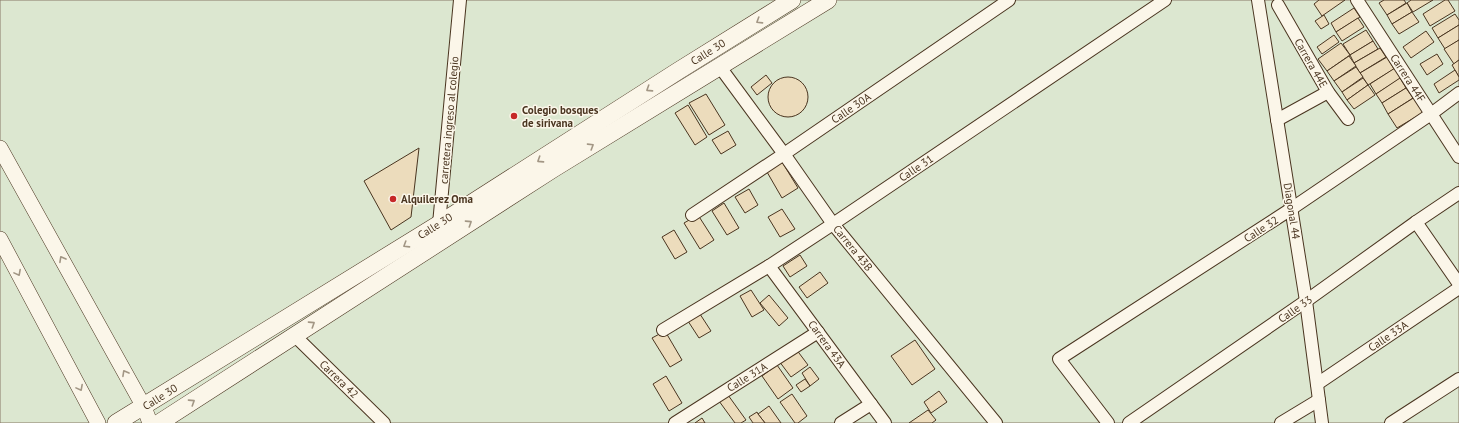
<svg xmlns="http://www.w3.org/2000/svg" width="1459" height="423" viewBox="0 0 1459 423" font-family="'PT Sans',sans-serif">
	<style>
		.green { fill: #dce7d0; stroke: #887966 }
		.building { fill: #ecdcbc; stroke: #4a3520 }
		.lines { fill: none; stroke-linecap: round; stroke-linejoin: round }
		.minor-casing { stroke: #4a3520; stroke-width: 14 }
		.tertiary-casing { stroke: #4a3520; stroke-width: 16 }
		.secondary-casing { stroke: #4a3520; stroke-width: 18 }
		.minor { stroke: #fbf6e9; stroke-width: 12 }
		.tertiary { stroke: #fbf6e9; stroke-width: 15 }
		.secondary { stroke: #fbf6e9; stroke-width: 17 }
		.oneway { stroke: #a29684 }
		.poi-dot { fill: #c62828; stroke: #fbf6e9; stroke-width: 1.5 }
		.labels { text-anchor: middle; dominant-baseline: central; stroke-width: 3; stroke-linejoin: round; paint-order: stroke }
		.street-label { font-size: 11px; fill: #4a3520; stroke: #fbf6e9 }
		.poi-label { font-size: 11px; font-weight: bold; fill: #4a3520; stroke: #fbf6e9; text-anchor: start }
	</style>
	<rect width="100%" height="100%" fill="#fbf6e9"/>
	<rect class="green" x="0" y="0" width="1459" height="423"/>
	<g class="building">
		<path d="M1319,0H1345L1322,16L1314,4Z"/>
		<path d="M1384,0H1404L1406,3L1387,15L1379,3Z"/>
		<path d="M1411,0H1433L1413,12L1407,3Z"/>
		<path d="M1445,0H1448L1455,11L1430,26L1423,14Z"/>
		<path d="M1407,3L1412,12L1392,24L1387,15Z"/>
		<path d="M1354,8L1360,17L1336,32L1331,23Z"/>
		<path d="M1412,12L1419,22L1399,34L1392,24Z"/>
		<path d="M1455,14L1459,20V25L1438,38L1432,28Z"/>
		<path d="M1324,15L1329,24L1321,29L1315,21Z"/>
		<path d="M1358,18L1364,27L1342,41L1336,32Z"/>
		<path d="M1459,25V40L1445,49L1438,38Z"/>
		<path d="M1366,30L1373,41L1350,55L1343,44Z"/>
		<path d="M1426,31L1434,42L1411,58L1403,47Z"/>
		<path d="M1334,35L1339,42L1322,54L1317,47Z"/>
		<path d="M1459,40V60L1454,64L1444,49Z"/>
		<path d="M1373,41L1378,49L1354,63L1350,55Z"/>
		<path d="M1341,43L1350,55L1327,71L1318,59Z"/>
		<path d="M1380,48L1386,57L1360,73L1354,63Z"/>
		<path d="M1437,54L1443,64L1427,75L1420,64Z"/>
		<path d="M1349,56L1356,66L1334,81L1327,71Z"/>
		<path d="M1387,57L1394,69L1368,85L1360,73Z"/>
		<path d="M1459,60V77L1452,65Z"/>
		<path d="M1356,67L1363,77L1342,92L1334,81Z"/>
		<path d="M1395,68L1401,78L1376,94L1370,84Z"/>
		<path d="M1455,70L1459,77V80L1439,93L1434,84Z"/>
		<path d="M766,75L772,83L757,95L751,87Z"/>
		<circle cx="788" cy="97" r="20"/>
		<path d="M1363,78L1368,85L1347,100L1342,92Z"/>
		<path d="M1400,78L1406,88L1382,103L1376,94Z"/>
		<path d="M1368,85L1375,95L1354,109L1347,100Z"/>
		<path d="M1406,88L1413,98L1388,114L1382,103Z"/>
		<path d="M706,94L725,125L709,135L689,103Z"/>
		<path d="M1415,97L1424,112L1397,128L1388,114Z"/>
		<path d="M688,105L707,137L695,145L675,113Z"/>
		<path d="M728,131L736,145L721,154L712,140Z"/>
		<path d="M419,148L411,217L391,230L364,181Z"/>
		<path d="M782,162L798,188L782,198L767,172Z"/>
		<path d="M749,189L758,205L745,213L735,197Z"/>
		<path d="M724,203L739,228L727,235L712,211Z"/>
		<path d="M782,209L795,229L780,237L768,217Z"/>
		<path d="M698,215L714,240L700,249L684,223Z"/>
		<path d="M674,230L687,252L675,259L662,237Z"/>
		<path d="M800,255L807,266L790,277L783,266Z"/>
		<path d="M820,272L828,283L807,298L799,287Z"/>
		<path d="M751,290L764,310L752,317L740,296Z"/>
		<path d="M769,295L788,318L779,326L760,303Z"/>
		<path d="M698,311L711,331L699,338L686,318Z"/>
		<path d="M665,331L682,360L670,367L652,338Z"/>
		<path d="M915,340L935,369L912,385L891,356Z"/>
		<path d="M796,349L808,365L791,377L779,361Z"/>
		<path d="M777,365L793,388L778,399L762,376Z"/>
		<path d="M810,367L819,379L810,386L802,373Z"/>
		<path d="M666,376L682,403L669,411L653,384Z"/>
		<path d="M805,379L810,386L801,392L796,385Z"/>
		<path d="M939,391L947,402L931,413L924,402Z"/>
		<path d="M792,394L807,416L798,423H795L780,402Z"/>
		<path d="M728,395L746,420L741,423H735L719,401Z"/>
		<path d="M769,406L781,423H765L758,414Z"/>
		<path d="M928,410L936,420L932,423H909Z"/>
		<path d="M757,412L758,414L765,423H753L749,417Z"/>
		<path d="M702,418L705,423H695Z"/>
	</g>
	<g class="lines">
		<defs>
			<g id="minor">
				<path d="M1258,0L1306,301L1322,423"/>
				<path d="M1357,0L1459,157"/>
				<path d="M1278,5L1328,92L1348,119"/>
				<path d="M720,67L784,154L833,224L996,423"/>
				<path d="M1277,120L1328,92"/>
				<path d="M692,215L784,154L1009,0"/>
				<path d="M1416,222L1459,284"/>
				<path d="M442,229L439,224L460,0"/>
				<path d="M769,266L885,423"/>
				<path d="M663,330L769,266L833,224L1165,0"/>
				<path d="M294,335L384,423"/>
				<path d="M1317,384L1459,288"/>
				<path d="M675,423L818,332"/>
				<path d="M841,423L871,404"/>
				<path d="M1108,423L1059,359L1291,209L1431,114L1459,93"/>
				<path d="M1129,423L1306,301L1416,222L1459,193"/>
				<path d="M1281,423L1319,400"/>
				<path d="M1391,423L1459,379"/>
			</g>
			<g id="tertiary">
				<path d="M0,148L144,407L150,423"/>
				<path d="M0,239L98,423"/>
			</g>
			<g id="secondary">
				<path d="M116,423L439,224L678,71L792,0"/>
				<path d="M159,423L553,169L828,0"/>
			</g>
		</defs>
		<use href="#minor" class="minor-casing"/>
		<use href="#tertiary" class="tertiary-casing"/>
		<use href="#secondary" class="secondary-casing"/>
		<use href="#minor" class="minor"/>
		<use href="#tertiary" class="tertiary"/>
		<use href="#secondary" class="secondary"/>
	</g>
	<defs><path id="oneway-chevron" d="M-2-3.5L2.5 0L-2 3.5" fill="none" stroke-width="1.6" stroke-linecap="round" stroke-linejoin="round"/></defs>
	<g class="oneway">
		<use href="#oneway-chevron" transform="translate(759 21) rotate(148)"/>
		<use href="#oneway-chevron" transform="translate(649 89) rotate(147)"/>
		<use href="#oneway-chevron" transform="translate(591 146) rotate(-32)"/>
		<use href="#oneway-chevron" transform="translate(540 160) rotate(147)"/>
		<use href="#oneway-chevron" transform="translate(469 223) rotate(-33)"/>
		<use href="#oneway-chevron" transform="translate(406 245) rotate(148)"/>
		<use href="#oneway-chevron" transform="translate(62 259) rotate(-119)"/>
		<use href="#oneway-chevron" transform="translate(18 273) rotate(62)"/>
		<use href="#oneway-chevron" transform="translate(312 324) rotate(-33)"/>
		<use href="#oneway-chevron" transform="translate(125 373) rotate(-119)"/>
		<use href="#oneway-chevron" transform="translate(80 388) rotate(62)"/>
		<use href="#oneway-chevron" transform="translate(192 402) rotate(-33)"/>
	</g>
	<g class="poi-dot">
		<circle cx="514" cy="116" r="4"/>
		<circle cx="393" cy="199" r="4"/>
	</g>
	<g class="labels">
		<g class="street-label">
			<text transform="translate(708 52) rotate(-32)">Calle 30</text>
			<text transform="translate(1311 63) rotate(60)">Carrera 44E</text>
			<text transform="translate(1408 78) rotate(57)">Carrera 44F</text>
			<text transform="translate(851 108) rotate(-34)">Calle 30A</text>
			<text transform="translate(449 120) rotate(-85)">carretera ingreso al colegio</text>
			<text transform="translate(916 168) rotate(-34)">Calle 31</text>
			<text transform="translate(1292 211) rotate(81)">Diagonal 44</text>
			<text transform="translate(435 226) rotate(-32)">Calle 30</text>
			<text transform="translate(1261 229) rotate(-33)">Calle 32</text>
			<text transform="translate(853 248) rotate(51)">Carrera 43B</text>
			<text transform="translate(1295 309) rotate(-35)">Calle 33</text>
			<text transform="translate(1388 336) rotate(-34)">Calle 33A</text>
			<text transform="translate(827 344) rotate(54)">Carrera 43A</text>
			<text transform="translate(747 377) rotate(-32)">Calle 31A</text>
			<text transform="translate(339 379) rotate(44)">Carrera 42</text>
			<text transform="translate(160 397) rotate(-32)">Calle 30</text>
		</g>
		<g class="poi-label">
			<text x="522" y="110">Colegio bosques<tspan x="522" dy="13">de sirivana</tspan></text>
			<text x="401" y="199">Alquilerez Oma</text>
		</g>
	</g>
</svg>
